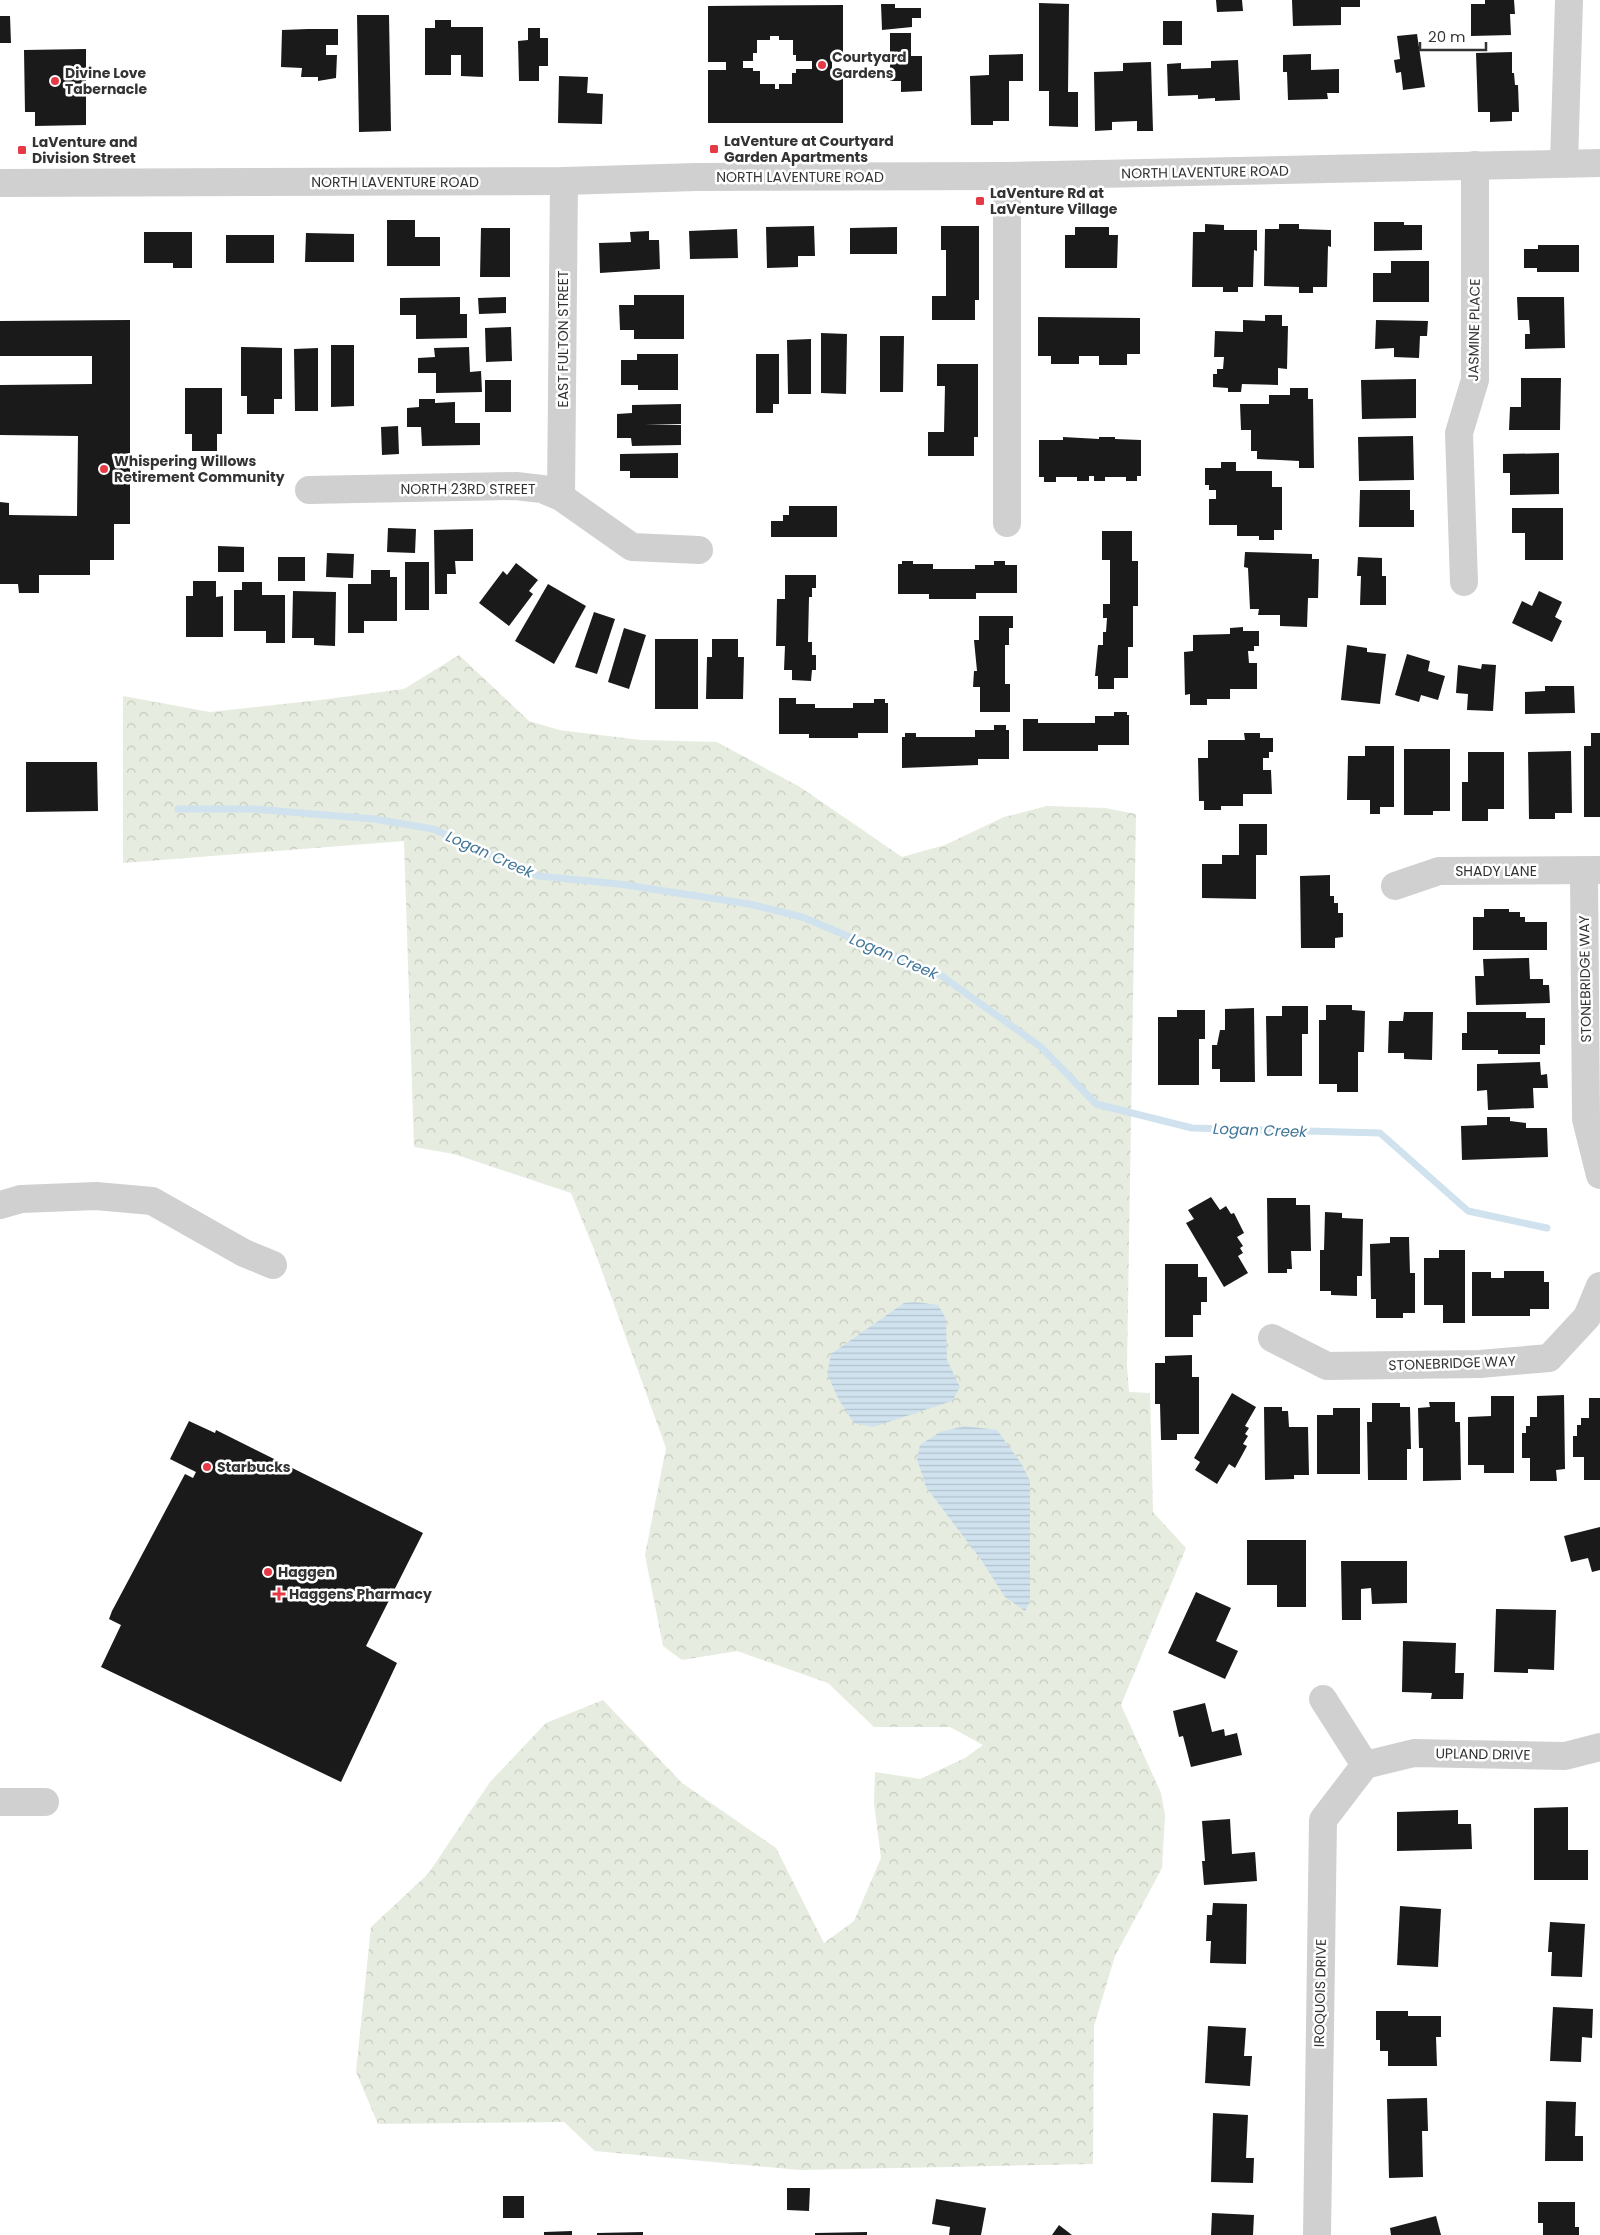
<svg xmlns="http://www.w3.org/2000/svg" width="1600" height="2235" viewBox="0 0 1600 2235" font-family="Poppins,sans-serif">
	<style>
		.forest { fill: url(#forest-crowns) }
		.water { fill: url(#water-rules) }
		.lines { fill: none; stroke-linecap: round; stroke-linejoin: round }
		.stream { stroke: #cfe2ee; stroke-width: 7 }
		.building { fill: #1a1a1a; fill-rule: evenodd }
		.minor { stroke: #d0d0d0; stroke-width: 28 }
		.poi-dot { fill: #e63946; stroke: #fff; stroke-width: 2 }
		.labels { text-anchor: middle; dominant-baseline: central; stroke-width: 5; stroke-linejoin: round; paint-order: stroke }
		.poi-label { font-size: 14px; font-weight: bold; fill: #333; stroke: #fff; text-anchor: start }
		.street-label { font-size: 14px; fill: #333; stroke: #fff }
		.water-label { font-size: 15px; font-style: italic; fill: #3f7597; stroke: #fff }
	</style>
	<defs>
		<pattern id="forest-crowns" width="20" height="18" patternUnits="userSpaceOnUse" patternTransform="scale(1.25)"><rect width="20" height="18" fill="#e6ecdf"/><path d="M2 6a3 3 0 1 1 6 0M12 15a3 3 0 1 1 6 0" fill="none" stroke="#c6cbc0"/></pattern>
		<pattern id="water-rules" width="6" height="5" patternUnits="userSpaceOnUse" patternTransform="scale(1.25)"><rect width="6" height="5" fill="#cfe2ee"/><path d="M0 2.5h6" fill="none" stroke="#b2c2cd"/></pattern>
	</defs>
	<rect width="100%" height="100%" fill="#fff"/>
	<path class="forest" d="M459,655L529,721L559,730L641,740L717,742L800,787L902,857L945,845L1004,817L1047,806L1105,808L1136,814L1127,1366L1129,1392L1150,1393L1153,1512L1186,1548L1121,1705L1161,1793L1165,1815L1162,1868L1115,1956L1094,2026L1093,2164L800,2170L595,2151L564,2122L378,2124L356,2072L371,1927L428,1874L490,1782L546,1723L603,1700L682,1783L776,1848L824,1943L854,1921L881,1858L874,1803L875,1772L920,1779L965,1758L983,1745L950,1727H874L828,1683L737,1651L682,1660L663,1646L645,1555L666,1448L595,1252L571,1193L454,1154L414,1147L404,841L123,863V696L210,712L320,700L404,689Z"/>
	<g class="water">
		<path d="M915,1302L938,1305L946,1319L947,1360L960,1387L952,1401L873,1427L854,1423L839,1400L827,1374L831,1354L904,1303Z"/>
		<path d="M965,1426L997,1430L1021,1463L1030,1481V1602L1025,1611L1005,1597L982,1561L926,1487L917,1459L920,1445L940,1432Z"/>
	</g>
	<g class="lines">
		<path class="stream" d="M178,809H253L374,819L433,829L539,876L619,884L749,904L802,917L939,974L1041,1047L1096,1104L1192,1128L1380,1133L1468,1211L1547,1228"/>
	</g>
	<g class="building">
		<path d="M1216,0H1242L1243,11L1217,12Z"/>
		<path d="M1292,0H1360V7H1341V25L1293,26Z"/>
		<path d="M1485,0H1514L1515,14H1510L1511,35L1471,36V4H1485Z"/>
		<path d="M1039,3L1069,4L1068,92H1078V127L1049,126V91H1039Z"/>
		<path d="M881,4H895V8H921V18H912V27L882,30Z"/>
		<path d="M843,5V59H832V68H843V123H708V70H726V62H708V6ZM770,36H779V40H793V55H796V61H812V69H796V73H792V84H779V89H775V84H760V71H753V68H743V61H753V53H757V40H770Z"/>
		<path d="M357,15H389L391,131L359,132Z"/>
		<path d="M0,16H10L11,43H0Z"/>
		<path d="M435,20H451V27H483V77L461,76V55H451V75H425V28H435Z"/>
		<rect x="1163" y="21" width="19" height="24"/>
		<path d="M528,28H540V38H548V66H539V81H519L518,41L528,40Z"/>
		<path d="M308,29H338V45H326V55H337L336,78L318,81V77H301L302,68L281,67L282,30Z"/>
		<path d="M890,33H911V56H922V91L901,92V81H890Z"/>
		<path d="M1417,34L1425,87L1403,90L1401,72L1396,73L1394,60L1400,59L1397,36Z"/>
		<path d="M86,49V125L35,126V112H25L24,50Z"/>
		<path d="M1512,52V73H1514L1515,85H1518L1519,112H1512V121L1490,122V112H1478L1476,53Z"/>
		<path d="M1023,54V81H1009V121H993V125H971L970,76L989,75V55Z"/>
		<path d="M1311,54V70L1339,69V93H1327L1328,99L1288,100L1287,72H1283V55Z"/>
		<path d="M1238,60L1240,100L1215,101V98L1198,99V95L1168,96L1167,64L1181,63V69L1211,68V61Z"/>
		<path d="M1151,62L1153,131H1137V121L1112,122V130L1095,131L1094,72L1123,71V63Z"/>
		<path d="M559,76L588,77L587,93L603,94L602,124L558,123Z"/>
		<path d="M387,220H415V237H440V266H387Z"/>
		<path d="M1374,222H1404V225H1422V250L1374,251Z"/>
		<path d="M1205,224L1224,225V230H1257V251L1254,250L1253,287H1238V292H1223V287H1192L1193,232H1205Z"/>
		<path d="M1279,224H1299V229L1331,230V247L1328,246L1327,287H1313V293H1299V287L1264,286L1265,229H1279Z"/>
		<path d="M814,226L815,256H798V267L767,268L766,227Z"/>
		<path d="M941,226H979V300H975V320H932V296H946V250H941Z"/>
		<path d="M897,227V254H850V228Z"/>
		<path d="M1075,227H1109V235H1118L1117,268H1065V235H1075Z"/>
		<path d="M481,228H510V277H480Z"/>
		<path d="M737,229L738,258L690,259L689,231Z"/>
		<path d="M649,231V240H659L660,269L600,273L599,243L631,242L630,232Z"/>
		<path d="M144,232H192V268H173V263H144Z"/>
		<path d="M306,233L354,234V262H305Z"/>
		<rect x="226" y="235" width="48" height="28"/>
		<path d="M1538,245H1579V272H1537V268H1524V249H1538Z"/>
		<path d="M1391,261H1429V302H1373V273H1391Z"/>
		<path d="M634,295H684V339H634V330H620L619,305H634Z"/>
		<path d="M460,297V314H467V338L416,339V315H400V298Z"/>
		<path d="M506,297V313L479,314L478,298Z"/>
		<path d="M1517,297H1564L1565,348L1525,349V334H1530L1529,320H1518Z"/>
		<path d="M1265,315H1282V326H1288L1287,369L1278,368V385L1242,384L1241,392H1228V388L1213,387V374H1217V369H1223L1224,357H1214L1215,331L1243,332V320L1265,321Z"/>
		<path d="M1038,317L1140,318V354H1127V365H1099V356H1079V364H1051V356H1038Z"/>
		<path d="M130,320V524H114V560H90V575H39V593H19L18,584H0V502L9,503V515L77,516L78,436L0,435V385L92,384V356H0V321Z"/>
		<path d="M1376,320L1428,321L1427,336H1420L1419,358L1394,357V348L1375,349Z"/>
		<path d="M511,327L512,361L486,362L485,328Z"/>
		<path d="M821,333L847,334L846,394L821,393Z"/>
		<path d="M880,336H904L903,392H880Z"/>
		<path d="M811,339V394H788L787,340Z"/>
		<path d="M331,345H354V406L331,407Z"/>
		<path d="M241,347L282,348V399H274V414H247V396H241Z"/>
		<path d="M469,347L470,372L481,371L482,392L436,393V373H418V358L435,357L434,348Z"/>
		<path d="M318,348V411H295L294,349Z"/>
		<path d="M637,354H678V390H638V385H621V360H637Z"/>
		<path d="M756,354H779V404H773V413H756Z"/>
		<path d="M937,364H978V437H974V456H928V432H944L945,386H937Z"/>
		<path d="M1521,378H1561L1560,430H1509L1510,407H1521Z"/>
		<path d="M1416,379V418L1362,419L1361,380Z"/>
		<rect x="485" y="380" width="26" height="32"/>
		<path d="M185,388H222V434H217V451H192V434H185Z"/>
		<path d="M1290,388H1308V399H1313L1314,468H1299V461L1257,459V451H1251V430H1241L1240,404H1269V395H1290Z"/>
		<path d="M419,399H435V403L455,402V423H480V445L422,446L421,427H407V408L419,407Z"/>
		<path d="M681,404V424L645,425H681V445L632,446L631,438H617V414L632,413V405Z"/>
		<path d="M398,426L399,454L382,455L381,427Z"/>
		<path d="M1413,436L1414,480L1359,481L1358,437Z"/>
		<path d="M1063,437L1099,439V437H1115V439L1141,440V476H1137V481H1126V477H1105V481H1094V476H1089V481H1077V477H1056V482H1044V477H1039V440H1063Z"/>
		<path d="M678,453V478H630V471H620V454Z"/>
		<path d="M1559,453V494L1510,495V473H1503V454Z"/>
		<path d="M1221,462H1236V471H1272V487H1282V530H1274V540H1259V536H1237V525H1209V499H1216V490H1209V485H1205V468H1221Z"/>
		<path d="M1360,490H1410V510H1414V527H1359Z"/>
		<path d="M789,506H837V537H771V521H783V515H789Z"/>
		<path d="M1512,508H1563V560H1525V533H1512Z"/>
		<path d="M388,528L416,529L415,553L387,552Z"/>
		<path d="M473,529V561H455L456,574H447V594H435L434,530Z"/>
		<path d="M1102,531H1132V561H1138V606H1133V647H1128V678H1114V689H1098V676H1095L1098,645H1103V632H1106L1107,618H1103V604H1110V560H1102Z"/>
		<path d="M218,546L244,547V572H218Z"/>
		<path d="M1245,552L1312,554V559H1319L1318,598H1308L1307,627L1280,626V615H1258L1259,609H1250L1248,568L1244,567Z"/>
		<path d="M327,553L354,554L353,578L326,577Z"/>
		<rect x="278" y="557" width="27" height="24"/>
		<path d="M1358,557L1382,558V576H1386V605H1360L1361,576H1357Z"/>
		<path d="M902,561H913V564H933V569H975V565H994V561H1005V565H1017V593H976V599H929V594H898V564H902Z"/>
		<rect x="405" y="562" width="24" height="48"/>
		<path d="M516,563L538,580L529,591L533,594L509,626L479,603L503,571L507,575Z"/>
		<path d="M371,570H390V577H397V621H364V633H348V584H371Z"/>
		<path d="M785,575H816V588H812V597H809L808,642H812V655H816V670H812L811,681L792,680V670H784L785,646H776L777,599H785Z"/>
		<path d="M193,581H216V597L223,596V637H186V596H193Z"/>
		<path d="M242,582H262V595H285V643H266V631H234V590H242Z"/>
		<path d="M548,584L586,606L554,664L515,641Z"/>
		<path d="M293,591L336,592L335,646L314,645V638H292Z"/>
		<path d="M1539,591L1562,602L1555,617L1562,621L1552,642L1512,623L1522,601L1532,606Z"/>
		<path d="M594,612L615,619L597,674L575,667Z"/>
		<path d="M979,616H1013V628H1009V645H1005V684H1010V712H980V687H973L974,671H977L974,640H979Z"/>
		<path d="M1243,627V631H1259V646H1254V651H1248L1249,663H1257V689H1230V699H1207V705H1190V694L1185,695L1184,652L1193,651V635L1230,634V628Z"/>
		<path d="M624,628L646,635L629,689L608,682Z"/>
		<rect x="655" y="639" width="43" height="70"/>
		<path d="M712,639H738V657H744L743,699H706L707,657H712Z"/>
		<path d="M1347,645L1367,648V652L1386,654L1380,704L1341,700Z"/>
		<path d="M1407,654L1430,661L1428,671L1445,676L1438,700L1421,695L1419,702L1395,695Z"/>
		<path d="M1482,664L1496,665L1493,711L1467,710L1468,694L1456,693L1458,665L1481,669Z"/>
		<path d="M1545,686H1574L1575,713L1525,714V692L1545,691Z"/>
		<path d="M779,698H796V704H815V708H853V703H874V699H885V703H888V733H858V738H809V734H779Z"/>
		<path d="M1114,712H1127V715H1129V745H1098V751H1023V719H1038V723H1095V716H1114Z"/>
		<path d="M994,725H1006V730H1009V759H978V765L902,768V737H905V733H916V737H975V730H994Z"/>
		<path d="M1244,733H1260V738H1273V752H1269V758H1263V770H1271L1272,794H1243V806H1221V810H1204V801H1199L1198,758H1208V740H1245Z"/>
		<path d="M1591,733H1600V817H1584V746H1591Z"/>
		<path d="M1365,746H1394V807H1380V814H1370V800H1347L1348,756H1365Z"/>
		<path d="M1404,749H1450V811H1433V815H1404Z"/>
		<path d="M1571,751L1572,813H1555V819H1529L1528,752Z"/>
		<path d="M1468,752H1504V809H1488V821H1462V782H1468Z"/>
		<path d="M26,762H97L98,811L26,812Z"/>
		<path d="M1239,824H1267V855H1256V899L1202,898V864H1222V855H1239Z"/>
		<path d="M1330,875V896H1334V903H1338V913H1343V937L1335,938V948H1301L1300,876Z"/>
		<path d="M1484,909H1509V912H1520V917H1525V922H1547V950H1473V917H1484Z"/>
		<path d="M1529,958L1530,979H1543V985H1549L1550,1003L1476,1005L1475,976H1484L1483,959Z"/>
		<path d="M1326,1005H1352V1010L1365,1011L1364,1052H1358V1092H1337V1084H1319V1020H1326Z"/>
		<path d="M1282,1006H1308V1034H1302V1076H1267L1266,1016H1282Z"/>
		<path d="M1254,1008L1255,1082H1220V1069H1212V1045H1217L1220,1030H1225V1009Z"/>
		<path d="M1177,1010H1205V1039H1199V1085H1158V1017H1177Z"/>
		<path d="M1404,1012H1433L1432,1060L1404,1059V1053H1388L1389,1021H1403Z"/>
		<path d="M1467,1012H1526V1018H1545V1045H1540V1054H1498V1050H1462V1033H1467Z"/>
		<path d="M1540,1062L1541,1075L1547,1074L1548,1088H1533L1534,1108L1488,1110L1487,1090L1477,1091V1064Z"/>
		<path d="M1487,1117H1510V1121L1526,1123V1128H1547L1548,1157L1462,1160L1461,1126L1487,1125Z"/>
		<path d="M1211,1197L1220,1210L1226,1206L1231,1214L1234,1213L1244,1233L1237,1237L1243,1246L1240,1248L1243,1253L1238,1256L1248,1273L1224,1287L1186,1223L1194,1219L1188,1210Z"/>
		<path d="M1267,1198H1296V1205H1310L1311,1251H1291L1292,1269H1287V1273H1268Z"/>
		<path d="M1325,1212L1342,1213V1218L1363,1219L1362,1276H1357V1296L1331,1295V1291H1320V1250H1324Z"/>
		<path d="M1390,1237H1409L1410,1273H1415V1313H1403V1318H1376V1299H1371L1370,1244L1390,1243Z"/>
		<path d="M1439,1250H1465V1323H1443V1305H1424V1258H1439Z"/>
		<path d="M1165,1264H1198V1277H1207V1302H1201V1315H1193V1337H1165Z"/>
		<path d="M1504,1271H1544V1282H1549V1309H1530V1316H1472V1272H1491V1278H1504Z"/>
		<path d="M1192,1355V1377H1199V1434H1177V1440H1161L1160,1404H1155V1363H1165V1356Z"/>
		<path d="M1232,1393L1256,1407L1245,1426L1249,1428L1245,1434L1248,1436L1243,1444L1247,1446L1235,1468L1229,1464L1217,1484L1195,1470L1200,1462L1194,1458Z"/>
		<path d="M1564,1395L1565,1469L1556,1470L1557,1481H1530V1458H1522V1433H1526V1426H1530V1417H1537V1396Z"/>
		<path d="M1491,1396H1514V1473H1484V1465H1468V1417L1491,1416Z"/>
		<path d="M1589,1398H1600V1480H1584V1457H1573V1436H1577V1425H1581V1418H1589Z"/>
		<path d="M1429,1402H1455V1422H1460L1461,1480L1423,1481V1448H1419L1418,1408L1430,1407Z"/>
		<path d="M1372,1403H1400V1407H1410L1411,1449H1407V1480H1368L1367,1422H1372Z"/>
		<path d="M1264,1407H1282V1411H1288L1289,1427H1308L1309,1475H1294V1479L1265,1480Z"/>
		<path d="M1333,1408H1360V1474H1317V1415H1333Z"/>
		<path d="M189,1421L215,1433L216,1430L423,1533L366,1646L397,1663L341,1782L101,1667L121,1625L109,1619L112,1611L185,1474L193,1478L196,1472L170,1459Z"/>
		<path d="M1600,1527V1570L1592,1572L1588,1558L1571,1562L1564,1536Z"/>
		<path d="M1247,1540H1306V1607H1277V1585H1247Z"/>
		<path d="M1341,1561H1407V1603L1372,1604L1371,1588L1361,1589V1620H1342Z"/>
		<path d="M1196,1592L1231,1608L1216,1641L1238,1651L1225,1679L1168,1653Z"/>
		<path d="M1496,1609L1556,1610L1554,1670L1528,1669V1673L1494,1672Z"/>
		<path d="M1403,1641L1456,1643L1455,1673H1464L1463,1699H1431L1432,1693L1402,1692Z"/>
		<path d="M1205,1703L1212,1732L1224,1729L1225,1736L1237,1733L1242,1755L1191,1767L1183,1736L1179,1737L1173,1711Z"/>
		<path d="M1568,1807V1850H1588V1880H1534V1808Z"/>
		<path d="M1458,1810V1824H1471L1472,1849L1397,1851V1812Z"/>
		<path d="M1230,1819L1232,1854L1255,1852L1257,1881L1204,1885L1202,1861H1205L1202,1821Z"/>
		<path d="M1213,1903L1247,1904L1246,1964L1210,1963L1211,1941H1206L1207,1915H1212Z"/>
		<path d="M1400,1906L1441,1909L1438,1967L1397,1965Z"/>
		<path d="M1550,1922L1585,1924L1582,1977L1551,1976L1552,1952H1548Z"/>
		<path d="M1553,2007L1593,2009L1592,2038L1582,2037L1581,2062L1550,2061Z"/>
		<path d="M1376,2011H1408V2016H1441V2037H1436L1437,2066H1388V2051H1380V2040H1376Z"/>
		<path d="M1208,2026L1246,2028L1244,2056H1252L1250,2086L1205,2083Z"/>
		<path d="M1427,2098L1428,2131H1422L1423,2177L1389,2178L1387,2099Z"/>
		<path d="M1546,2101L1576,2102L1575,2136H1583V2161H1545Z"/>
		<path d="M1213,2113L1248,2115L1246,2158H1254L1253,2183L1211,2182Z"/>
		<path d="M787,2188H810L809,2211L787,2210Z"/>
		<rect x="503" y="2196" width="21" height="22"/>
		<path d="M936,2199L986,2208L981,2235H949L950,2227L932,2224Z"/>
		<path d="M1538,2202H1575V2227H1579V2235H1543V2223H1538Z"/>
		<path d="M1212,2213L1254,2215L1253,2235H1211Z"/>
		<path d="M1436,2216L1441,2235H1391L1390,2228Z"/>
		<path d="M1059,2225L1072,2235H1052Z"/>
		<path d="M572,2231V2235H544V2232Z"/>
		<path d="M643,2232V2235H597V2233Z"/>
		<path d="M867,2232V2235H815V2233Z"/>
	</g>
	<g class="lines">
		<g class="minor">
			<path d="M1564,163L1569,0"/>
			<path d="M0,183L564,181L696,177L1007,176L1600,163"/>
			<path d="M309,490L516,486L542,489L561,497L632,547L699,550"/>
			<path d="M561,497L564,181"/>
			<path d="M1007,523V176"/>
			<path d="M1464,582L1459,433L1475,380V165"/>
			<path d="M1584,871L1586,1119L1600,1175"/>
			<path d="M1395,886L1439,871L1600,870"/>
			<path d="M0,1205L21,1199L96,1196L152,1201L244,1253L273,1265"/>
			<path d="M1272,1338L1327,1366L1480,1364L1549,1358L1587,1317L1600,1286"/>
			<path d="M1323,1699L1365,1765"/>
			<path d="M1365,1765L1414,1753L1565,1756L1600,1747"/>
			<path d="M0,1802H45"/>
			<path d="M1317,2235L1323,1820L1365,1765"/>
		</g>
	</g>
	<g class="poi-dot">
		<circle cx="822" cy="65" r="5"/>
		<circle cx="55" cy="81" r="5"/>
		<rect x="709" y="144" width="10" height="10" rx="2.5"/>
		<rect x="17" y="145" width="10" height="10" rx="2.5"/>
		<rect x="975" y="196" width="10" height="10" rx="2.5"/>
		<circle cx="104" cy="469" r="5"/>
		<circle cx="207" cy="1467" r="5"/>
		<circle cx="268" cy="1572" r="5"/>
		<path d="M276.5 1586.5h5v5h5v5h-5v5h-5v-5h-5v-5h5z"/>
	</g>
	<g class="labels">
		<g class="poi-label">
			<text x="832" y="57">Courtyard<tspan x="832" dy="16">Gardens</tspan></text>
			<text x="65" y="73">Divine Love<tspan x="65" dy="16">Tabernacle</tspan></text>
			<text x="724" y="141">LaVenture at Courtyard<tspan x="724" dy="16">Garden Apartments</tspan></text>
			<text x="32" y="142">LaVenture and<tspan x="32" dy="16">Division Street</tspan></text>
			<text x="990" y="193">LaVenture Rd at<tspan x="990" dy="16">LaVenture Village</tspan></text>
			<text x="114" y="461">Whispering Willows<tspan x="114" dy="16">Retirement Community</tspan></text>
			<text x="217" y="1467">Starbucks</text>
			<text x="278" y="1572">Haggen</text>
			<text x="289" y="1594">Haggens Pharmacy</text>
		</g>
		<g class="street-label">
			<text transform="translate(1205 172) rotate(-1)">NORTH LAVENTURE ROAD</text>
			<text x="800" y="177">NORTH LAVENTURE ROAD</text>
			<text x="395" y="182">NORTH LAVENTURE ROAD</text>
			<text transform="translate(1474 330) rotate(-89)">JASMINE PLACE</text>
			<text transform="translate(563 339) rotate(-90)">EAST FULTON STREET</text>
			<text x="468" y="489">NORTH 23RD STREET</text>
			<text x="1496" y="871">SHADY LANE</text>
			<text transform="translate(1585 979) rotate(-91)">STONEBRIDGE WAY</text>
			<text transform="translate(1452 1363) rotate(-2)">STONEBRIDGE WAY</text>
			<text transform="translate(1483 1754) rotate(1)">UPLAND DRIVE</text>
			<text transform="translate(1320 1993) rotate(-89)">IROQUOIS DRIVE</text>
		</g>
		<g class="water-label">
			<text transform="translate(490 854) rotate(24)">Logan Creek</text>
			<text transform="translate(894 956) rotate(23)">Logan Creek</text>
			<text transform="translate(1260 1130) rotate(2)">Logan Creek</text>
		</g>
	</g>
	<path d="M1420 42v8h66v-8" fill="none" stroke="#333333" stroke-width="2.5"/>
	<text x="1428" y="42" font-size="15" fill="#333333" stroke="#ffffff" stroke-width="4" paint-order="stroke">20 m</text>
</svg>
